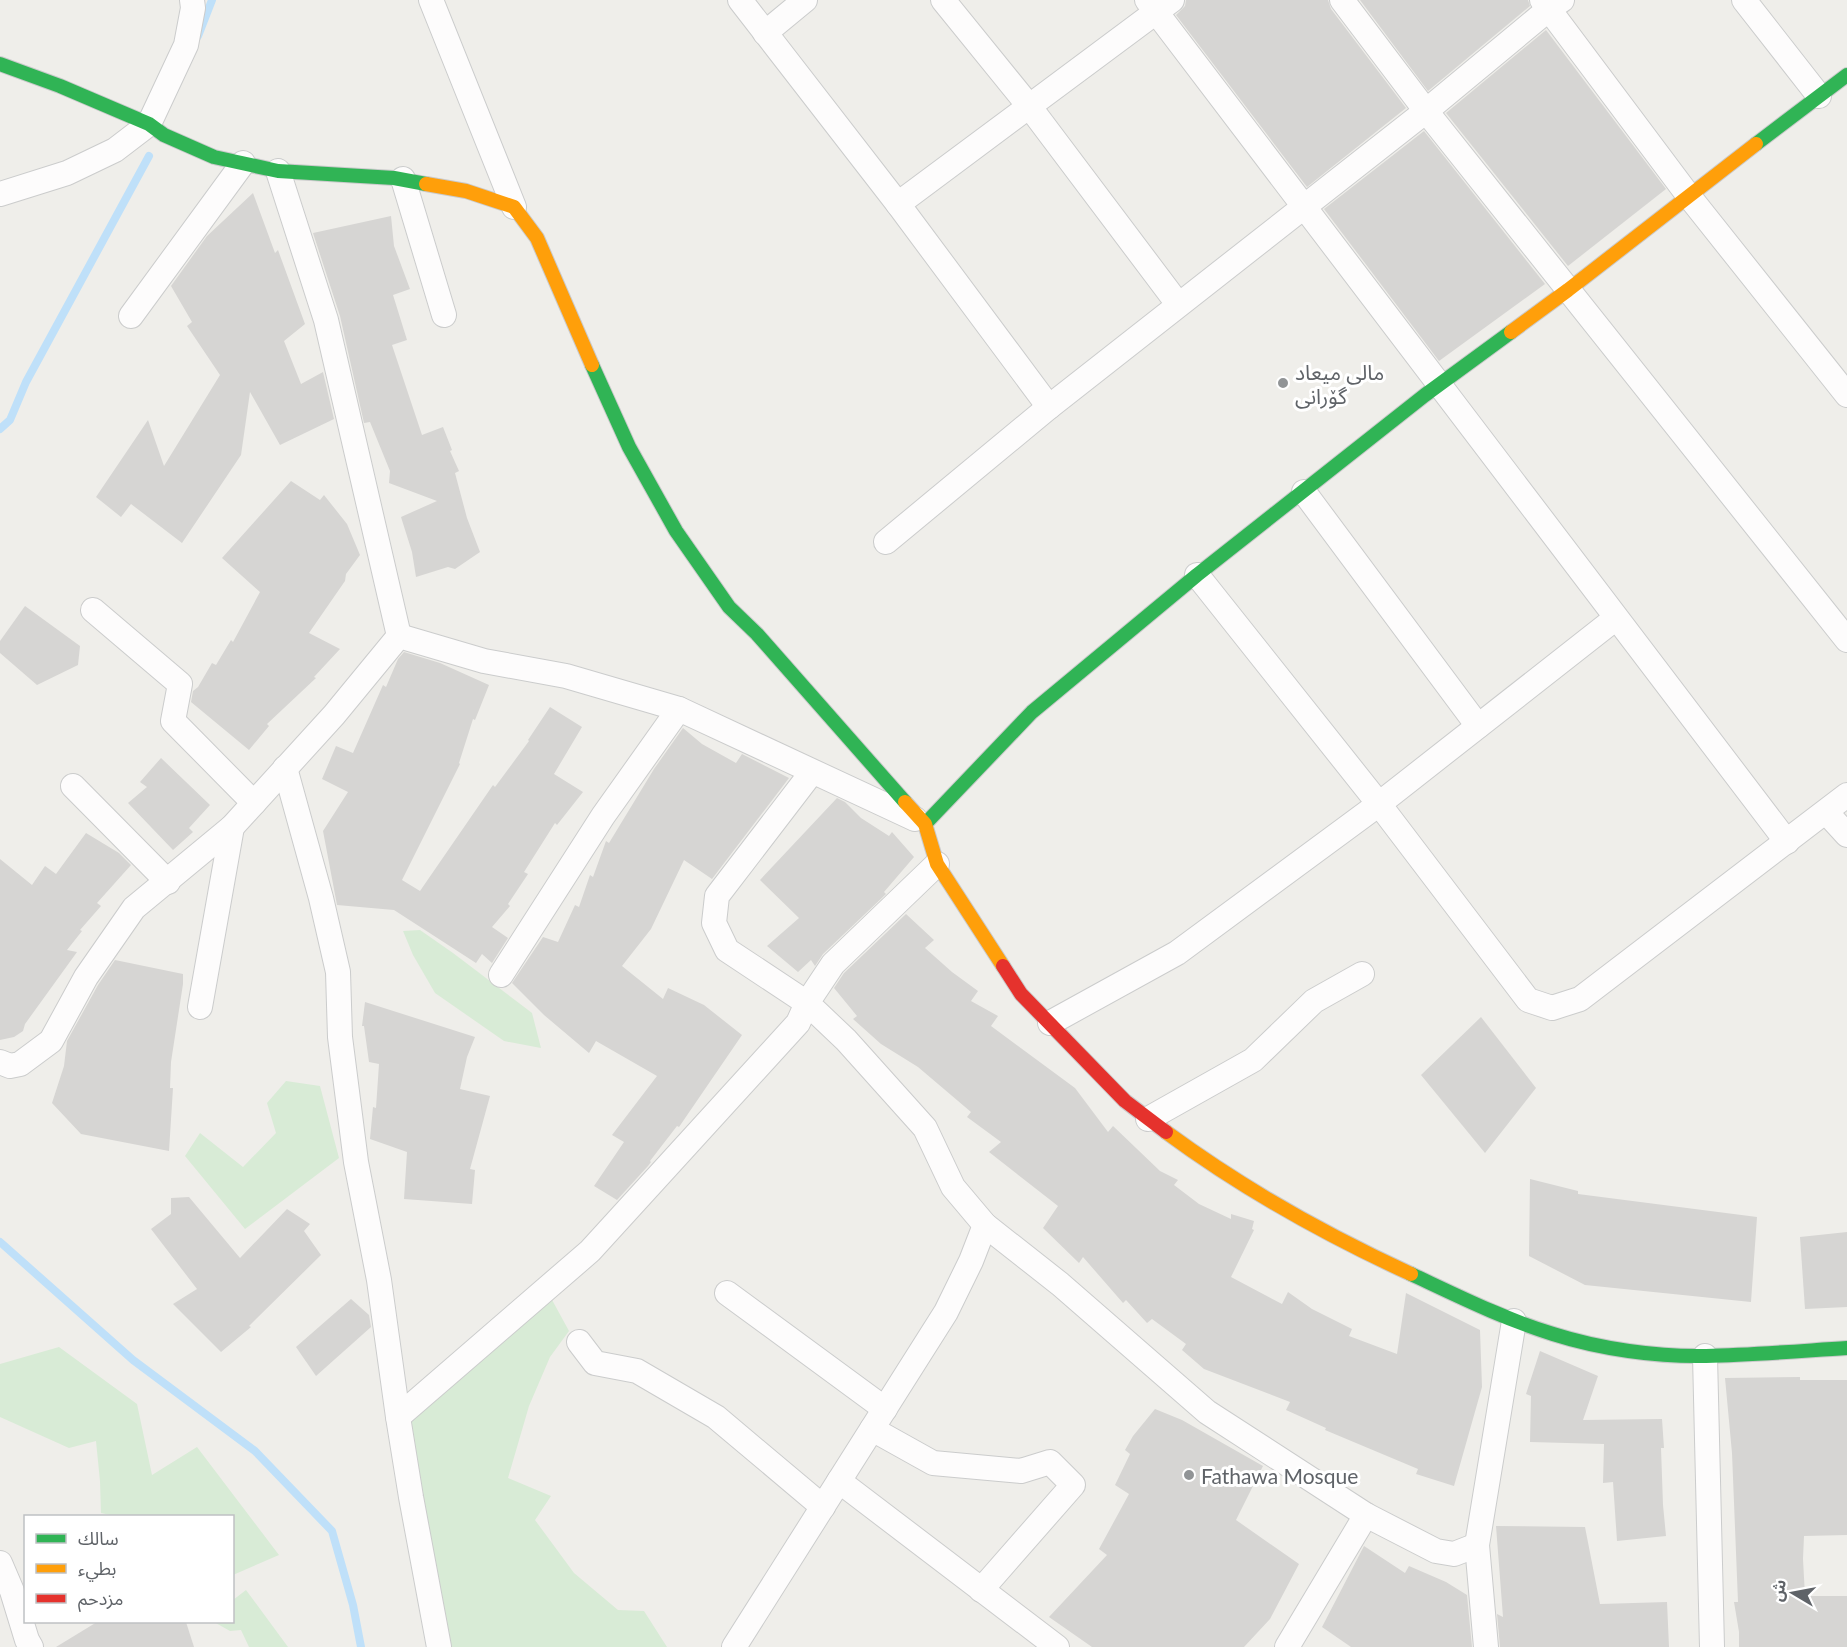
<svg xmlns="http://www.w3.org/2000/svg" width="1847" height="1647" viewBox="0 0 1847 1647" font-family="Lato,'Noto Sans Arabic',sans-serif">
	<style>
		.green { fill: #d8ebd6 }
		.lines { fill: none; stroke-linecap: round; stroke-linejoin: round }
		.stream { stroke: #bfe0f9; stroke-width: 8 }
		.building { fill: #d6d5d3 }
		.street-casing { stroke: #cbcccc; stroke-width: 26 }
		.fast-casing { stroke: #cacacb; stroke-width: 16 }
		.slow-casing { stroke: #cacacb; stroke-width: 16 }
		.jam-casing { stroke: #cacacb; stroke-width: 16 }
		.street { stroke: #fdfcfc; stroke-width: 24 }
		.fast { stroke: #30b455; stroke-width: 14 }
		.slow { stroke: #ff9f0a; stroke-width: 14 }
		.jam { stroke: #e5322d; stroke-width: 14 }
		.poi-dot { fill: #919496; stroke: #fff; stroke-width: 2 }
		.labels { text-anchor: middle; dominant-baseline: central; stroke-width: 6; stroke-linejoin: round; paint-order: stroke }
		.poi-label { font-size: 21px; fill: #5f6368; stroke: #fff; text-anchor: start }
	</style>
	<rect width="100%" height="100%" fill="#efeeea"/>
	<g class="green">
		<path d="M420,930L453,953L532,1013L541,1048L504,1041L435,993L413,955L403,931Z"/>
		<path d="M286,1081L320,1086L339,1158L245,1229L185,1156L200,1133L243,1167L276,1133L267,1103Z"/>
		<path d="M551,1298L569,1331L550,1357L529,1406L508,1478L551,1496L535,1520L574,1573L618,1610L644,1611L667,1647H437L399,1425Z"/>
		<path d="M59,1347L137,1404L152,1475L197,1447L279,1555L233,1575L232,1516H115L101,1513L100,1481L96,1441L69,1448L0,1417V1364Z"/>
		<path d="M246,1590L288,1647H249L241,1630L230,1631L214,1622H232L233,1600Z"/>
	</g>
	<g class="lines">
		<g class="stream">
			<path d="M198,36L212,0"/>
			<path d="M0,429L10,420L26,382L149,156"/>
			<path d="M0,1242L133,1360L255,1451L332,1531L353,1605L361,1647"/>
		</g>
	</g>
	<g class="building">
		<path d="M1186,0H1328L1331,9L1406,108L1307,187L1176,15L1185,6Z"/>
		<path d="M1360,0H1528L1530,6L1428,91Z"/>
		<path d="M1546,30L1666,189L1568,266L1446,113Z"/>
		<path d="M1424,131L1545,284L1439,361L1324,209Z"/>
		<path d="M253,193L275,253L278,250L305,324L284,341L301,384L323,372L334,419L280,445L250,392L241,455L182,543L131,504L121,517L96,497L148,420L164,466L220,375L187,326L192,322L171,286L207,236Z"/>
		<path d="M391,216L394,246L410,289L393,295L407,340L392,345L422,435L443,427L452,450L450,451L459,471L455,473L467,518L480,552L455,569L448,567L416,577L412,552L401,517L437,501L389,483L390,471L370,422L364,423L340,316L313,233Z"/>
		<path d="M291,481L320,500L324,495L347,524L360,555L346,574L345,581L309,633L340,649L314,677L316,678L267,724L269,726L249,750L191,702L193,691L198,687L212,663L216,665L231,640L233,642L260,592L222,558Z"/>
		<path d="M25,606L80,646L78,665L37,685L0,653V641Z"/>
		<path d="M404,652L440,663L489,685L475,720L473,719L459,763L460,764L402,880L420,891L493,785L495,787L529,741L528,740L550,707L582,727L554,774L583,792L557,825L555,823L524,872L528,874L508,904L510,906L492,927L508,938L492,963L482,954L476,963L394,910L337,905L323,831L348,792L322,779L336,746L353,753L383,685L386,687L398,659Z"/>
		<path d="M683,728L702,744L736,763L742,754L789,778L712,879L684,860L651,929L622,966L663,999L668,988L704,1005L742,1035L679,1127L677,1126L650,1161L651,1162L648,1166L617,1200L594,1186L624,1142L612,1135L657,1076L596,1041L589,1053L544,1015L512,983L543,937L558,942L575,905L579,907L590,875L593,877L606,841L609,843L654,769Z"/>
		<path d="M161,758L210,805L189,828L193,832L173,850L128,803L147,787L140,782Z"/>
		<path d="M837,798L845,802L861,818L889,836L892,832L914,857L884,892L886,894L823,954L815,966L811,960L798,972L767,946L799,918L760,880Z"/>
		<path d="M86,833L119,853L131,865L97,903L101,906L80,930L82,931L67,950L77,952L25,1024L23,1031L14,1037L0,1040V859L32,885L45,866L56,874Z"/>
		<path d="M906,914L934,940L925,948L952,972L978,991L971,1001L998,1016L991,1026L1075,1088L1108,1132L1113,1126L1160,1171L1178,1180L1174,1185L1199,1204L1231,1219V1214L1254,1221L1252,1229L1254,1230L1231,1277L1282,1304L1288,1292L1312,1309L1352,1329L1349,1336L1397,1354L1406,1293L1480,1330L1482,1387L1454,1486L1416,1474L1418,1469L1325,1430L1326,1428L1286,1410L1290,1402L1204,1369L1182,1350L1186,1344L1152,1319L1147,1323L1126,1300L1123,1303L1083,1257L1079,1263L1043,1228L1058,1206L989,1152L1001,1142L967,1117L971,1112L918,1067L881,1044L853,1019L857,1016L834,988L844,973Z"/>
		<path d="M115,960L183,974V984L171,1062L170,1088H173L169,1151L81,1134L52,1103L64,1066L67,1041L98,985Z"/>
		<path d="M365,1002L475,1037L467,1057L460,1089L490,1096L470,1169L475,1170L472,1204L404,1199L407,1152L370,1139L373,1107L376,1108L379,1064L369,1062L364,1026H362Z"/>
		<path d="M1481,1017L1536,1088L1485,1153L1421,1075Z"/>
		<path d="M1530,1179L1578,1191V1194L1757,1217L1751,1302L1585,1285L1529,1256Z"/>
		<path d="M189,1197L240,1258L287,1209L310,1224L304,1231L321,1255L249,1326L251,1327L221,1352L173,1304L197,1289L151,1229L171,1214V1198Z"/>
		<path d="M1847,1232V1307L1805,1309L1800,1237Z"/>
		<path d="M351,1299L369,1315L371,1327L316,1376L296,1347Z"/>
		<path d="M1540,1351L1598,1376L1583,1420L1662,1419L1664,1448H1661L1663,1505L1666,1536L1617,1541L1613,1482L1603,1483L1604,1444L1530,1442L1531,1396L1526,1394Z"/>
		<path d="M1800,1377V1380H1847V1535L1804,1536L1803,1559L1805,1596H1847V1647H1739V1632L1734,1602H1738L1732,1453L1725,1378Z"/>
		<path d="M1155,1409L1182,1420L1263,1466L1236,1520L1299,1564L1270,1619L1244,1647H1092L1049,1617L1107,1555L1099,1549L1129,1494L1115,1485L1130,1454L1125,1450L1133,1436Z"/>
		<path d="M1496,1526L1585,1527L1600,1604L1667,1602L1669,1647H1500L1497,1614L1503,1617Z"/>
		<path d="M1364,1546L1405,1573L1409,1566L1446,1582L1467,1595L1472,1647H1351L1322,1627Z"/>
		<path d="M97,1622H186L194,1647H56Z"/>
	</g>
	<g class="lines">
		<defs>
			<g id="street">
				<path d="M431,0L514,207"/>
				<path d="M740,0L898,204L1049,407"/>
				<path d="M943,0L1029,106L1178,304"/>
				<path d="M1147,0L1787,842"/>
				<path d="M1342,0L1426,111L1847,640"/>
				<path d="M1542,0L1688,195L1847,395"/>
				<path d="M1744,0L1819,96"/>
				<path d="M765,33L805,0"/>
				<path d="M278,171L326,320L399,636"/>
				<path d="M403,179L444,315"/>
				<path d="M0,194L67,173L115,150L149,124L186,45L193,8L192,0"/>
				<path d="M898,204L1172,0"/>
				<path d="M131,316L243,163"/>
				<path d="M1304,492L1478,726"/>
				<path d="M886,542L1049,407L1426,111L1549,9L1562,0"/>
				<path d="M1197,575L1379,804L1528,1000L1552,1008L1580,999L1847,795"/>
				<path d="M93,610L180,684L173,721L254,803"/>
				<path d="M285,768L321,898L338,972L340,1037L356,1162L379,1280L398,1417L411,1497L439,1647"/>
				<path d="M73,786L168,882"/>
				<path d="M1826,812L1847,835"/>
				<path d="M937,864L833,964L807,1003L846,1040L925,1128L953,1187L985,1225L1060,1284L1207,1412L1366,1515L1436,1551L1454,1554L1477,1545"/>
				<path d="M501,975L603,816L679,709"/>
				<path d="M200,1007L232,827"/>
				<path d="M1050,1023L1177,953L1379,804L1616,618"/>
				<path d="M0,1062L10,1066L20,1064L51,1041L86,977L134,908L232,827L334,715L399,636L484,661L566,676L679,709L915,819"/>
				<path d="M1148,1119L1253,1060L1314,1001L1362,974"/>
				<path d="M727,1293L885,1409"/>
				<path d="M579,1342L595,1363L637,1371L716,1417L823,1507"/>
				<path d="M1705,1356L1712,1647"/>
				<path d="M398,1417L590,1251L798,1023L807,1003L727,950L714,923L717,896L812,772"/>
				<path d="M872,1429L933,1463L1021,1471L1050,1462L1073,1485L981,1590"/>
				<path d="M839,1481L1057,1647"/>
				<path d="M0,1563L12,1591L27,1640L31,1647"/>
				<path d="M734,1647L946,1312L971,1261L985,1225"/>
				<path d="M1287,1647L1366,1515"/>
				<path d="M1486,1647L1477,1545L1514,1321"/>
			</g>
			<g id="fast">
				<path d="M0,64L60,86L149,124L164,135L214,157L278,171L394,178L426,184"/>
				<path d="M1756,144L1847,75"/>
				<path d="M592,365L629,447L676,531L729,607L757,634L905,802"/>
				<path d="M925,824L1032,712L1197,575L1425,395L1511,332"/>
				<path d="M1411,1274C1458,1296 1504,1319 1553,1334C1600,1349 1657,1357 1706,1356C1753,1355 1800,1351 1847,1348"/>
			</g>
			<g id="slow">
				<path d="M426,184L466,191L514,207L537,238L592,365"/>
				<path d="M1511,332L1568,290L1756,144"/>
				<path d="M905,802L925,824L937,864L1003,966"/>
				<path d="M1166,1132C1242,1188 1326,1235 1411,1274"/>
			</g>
			<path id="jam" d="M1003,966L1021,994L1125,1101L1166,1132"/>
		</defs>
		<use href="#street" class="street-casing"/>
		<use href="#fast" class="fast-casing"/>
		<use href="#slow" class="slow-casing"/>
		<use href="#jam" class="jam-casing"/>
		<use href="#street" class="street"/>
		<use href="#fast" class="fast"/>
		<use href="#slow" class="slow"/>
		<use href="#jam" class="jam"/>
	</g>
	<g class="poi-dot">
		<circle cx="1283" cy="383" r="6"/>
		<circle cx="1189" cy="1475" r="6"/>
	</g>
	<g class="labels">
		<g class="poi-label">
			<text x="1295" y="371">مالی میعاد<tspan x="1295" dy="24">گۆرانی</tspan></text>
			<text x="1201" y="1475">Fathawa Mosque</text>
		</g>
	</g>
	<rect x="24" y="1515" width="210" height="108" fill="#ffffff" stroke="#bfc1c3" stroke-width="1.5"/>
	<rect x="36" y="1534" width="30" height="9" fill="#30b455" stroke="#bfc1c3" stroke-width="1.5"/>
	<text x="78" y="1545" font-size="18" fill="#5f6368">سالك</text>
	<rect x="36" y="1564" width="30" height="9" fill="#ff9f0a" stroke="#bfc1c3" stroke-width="1.5"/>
	<text x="78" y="1575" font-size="18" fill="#5f6368">بطيء</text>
	<rect x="36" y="1594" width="30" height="9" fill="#e5322d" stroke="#bfc1c3" stroke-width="1.5"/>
	<text x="78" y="1605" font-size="18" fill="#5f6368">مزدحم</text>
	<g transform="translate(1793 1593) rotate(280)" stroke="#ffffff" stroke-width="4.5" paint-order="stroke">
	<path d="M0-4.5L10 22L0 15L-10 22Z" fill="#5f6368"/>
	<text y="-9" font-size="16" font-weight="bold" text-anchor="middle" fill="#5f6368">ش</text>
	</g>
</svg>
